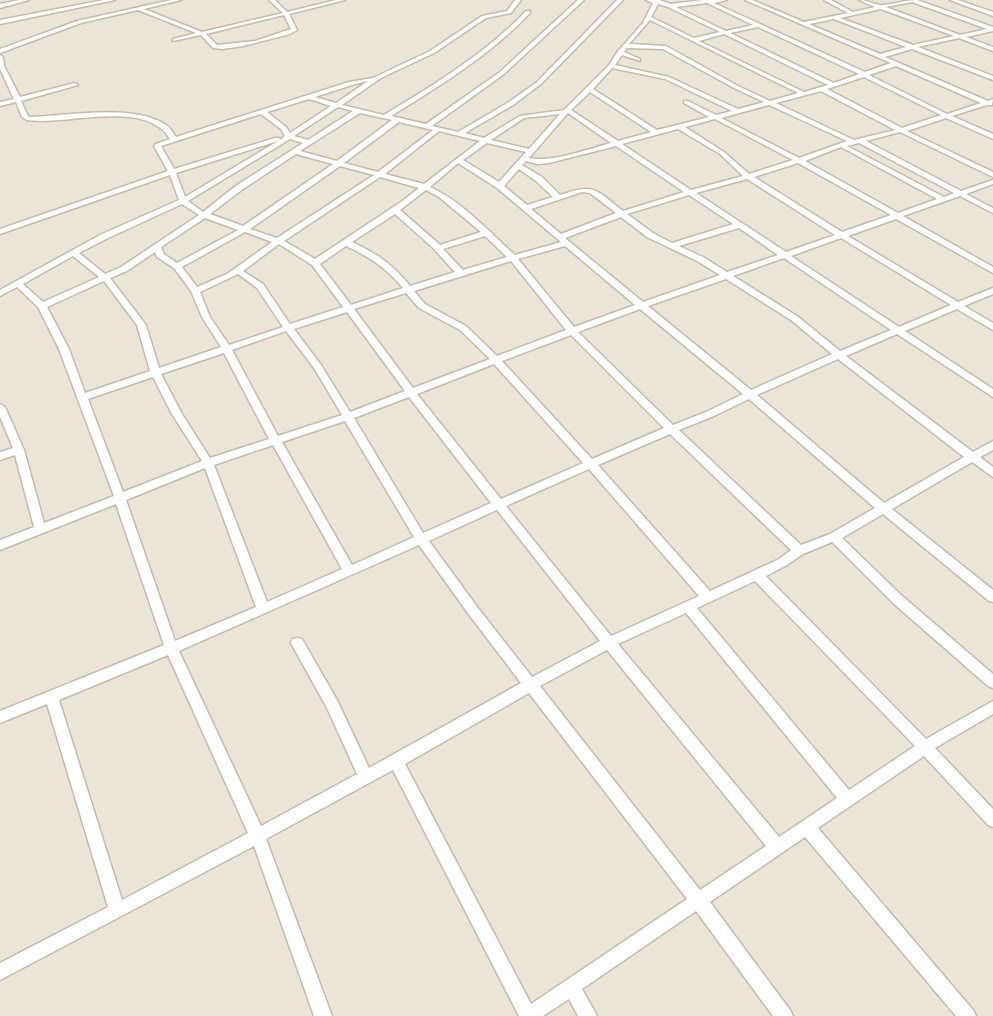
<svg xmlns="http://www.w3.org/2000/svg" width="993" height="1016" viewBox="0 0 993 1016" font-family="Ubuntu,sans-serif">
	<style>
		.residential { fill: #ebe5d7 }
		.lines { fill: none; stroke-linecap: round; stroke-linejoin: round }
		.street-casing { stroke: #c3bbab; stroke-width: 3 }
		.street { fill: #fff; fill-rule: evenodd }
	</style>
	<rect width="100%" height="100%" fill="#f6f3ea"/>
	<rect class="residential" x="0" y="0" width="993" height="1016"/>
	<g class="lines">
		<defs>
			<g id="street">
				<path d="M19,0H29L0,8V4Z"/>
				<path d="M104,0H115L0,24V20Z"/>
				<path d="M171,0H181L144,9L202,32L283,13L269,0H275L287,12L336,0H345L289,14L297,30L290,34L243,46L222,49L213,48L201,35L173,41V39L196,33L138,10L81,23L0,53V49L77,21ZM284,15L291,29L255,41L217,45L206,34Z"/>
				<path d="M515,0H521L511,13L486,18L434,53L381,78L342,105L384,115C435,84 485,54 526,11H530V13C489,56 441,85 391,116L426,124L500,72L578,0H584L504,74L432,126L458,132L509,102L537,82L617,0H623L541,84L513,105L465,133L484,138L520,116L564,110L609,65L618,51L643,23L653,3L646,0H660L670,4L704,0H727L714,3L865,72L891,63L745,0H752L804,22L848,13L824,0H831L853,12L875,7L859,0C868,0 876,6 884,5C895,4 905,0 917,0L993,27V31L966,37L993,47V51L959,38L918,47L993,76V80L912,49L885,57L988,101L993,99L992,105H987L952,116L993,134V139L946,118L907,131L993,172V177L900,132L866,141L961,191L993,180V184L966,194L993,208V213L960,196L903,216L993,267V273L896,219L848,236L958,302L993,288V294L964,306L993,323V330L957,309L905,331L993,389V397L897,334L846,356L973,452L993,441V450L980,457L993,467V477L972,462L892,509L993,590V602L989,601L883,514L842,538L901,595L993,674V688L988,686L893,603L832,542L803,554L787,565L766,576L926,739L993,701V714L935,748L993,809V827L988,825L924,756L818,828L973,1010L976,1016H956L805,837L710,902L790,1010L793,1016H773L696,911L582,989L597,1016H578L569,999L543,1016H519L393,770L266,839L332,1016H314L254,846L0,980V963L108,907L47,704L0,723V711L164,645L116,504L0,550V540L34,527L15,455L0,460V452L13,448L0,417V404L5,407L24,450L44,523L114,496L59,349L38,307L17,287L0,296V290L100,235L179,200L170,175L0,234V229L168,171L154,146L156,144L170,139C146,98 66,126 27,120L22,117L16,102L0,106V102L14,99L0,69V55L3,57L4,66L20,97L75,83L78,85L21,101L28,116L30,117C68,116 133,103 166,125C171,128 173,133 176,137L349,82L373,78L430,51L482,16L507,11ZM912,2L987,29L960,35L886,7ZM707,3L753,25L726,31L676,7ZM658,4L668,7L720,32L694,38L651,17ZM881,9L954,36L913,45L840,18ZM834,19L906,47L880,54L809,24ZM650,20L798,93L770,101L738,86L666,46L629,44ZM758,27L859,74L834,83L730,33ZM724,34L828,85L804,92L699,41ZM627,48L663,49L734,88L764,102L738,109L669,77L615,65L622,55L640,61V59L624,52ZM896,66L981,103L947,114L869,75ZM612,68L665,79L732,111L716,115L688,101H684V103L709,117L657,130L593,89ZM864,77L941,115L902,128L827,89ZM368,81L336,103L315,97L352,85ZM821,91L895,130L854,140L776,103ZM590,92L651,132L618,141L571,110ZM309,99L331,106L290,133L286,127L267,112ZM769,105L847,141L799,158L721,118ZM338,107L353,111L308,140L294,136ZM360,113L392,120L337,161L300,151ZM568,113L611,143C587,149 553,163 529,158ZM261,114L281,129L285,136L280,140L279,138H275L174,169L161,146ZM560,114L529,149L491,140L524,118ZM715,119L793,160L749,174L724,152L685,127ZM399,122L433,130L378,172L344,163ZM678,129L720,154L743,176L691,190L622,144ZM439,131L480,141L424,184L385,174ZM290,139L303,143L237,185L203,212L188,201ZM278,141L185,197L176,173ZM487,143L526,152L499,182L463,160ZM859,143L954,193L944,197L847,146ZM616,146L684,192L623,211C595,189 595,183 560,195L542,177L522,165L526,161L538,164L549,163ZM841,147L937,199L898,213L805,161ZM296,154L333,164L243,226L210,214L243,189ZM458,163L497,188L561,242L515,255C488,231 463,202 430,187ZM798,163L891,215L842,232L754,177ZM340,166L374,175L277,238L250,229ZM519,169L536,181L553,197L527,205L504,186ZM380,177L419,188L401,202L315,259L284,241ZM747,179L835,235L786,252L696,193ZM426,190L439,197L481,232L440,245L400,210ZM582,192L590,193L616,213L561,234L531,209ZM689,195L733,224L672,243L653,233L627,214ZM182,204L199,215L121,267L105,274L79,253L106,239ZM395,214L433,248L455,272L410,286C391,263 379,255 352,242ZM621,217L647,237L697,261L720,275L643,302L565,238ZM205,218L238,230L177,263L164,254L161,247ZM739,228L778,255L727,272L703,257L679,246ZM245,232L272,242L227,274L197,287L182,267ZM485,236L507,257L463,270L443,249ZM841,238L951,305L899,327L791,256ZM279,244L312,265L343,307L290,324L263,284L243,271ZM346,246C370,257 386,268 403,288L351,305L320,264ZM565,246L635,305L574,327L518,259ZM155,252L157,257L174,268L191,291L202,317L221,347L159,368L146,325L110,278L127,271ZM73,256L99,277L43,302L23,284ZM784,258L891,330L840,351L797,316L733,276ZM511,261L566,330L497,356L466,326L425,304L414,291ZM238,274L257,288L283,327L229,345L210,317L200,292ZM726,279L791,320L832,354L751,390L648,306ZM104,281L137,325L150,371L85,393L69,349L47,307ZM406,293L419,308L460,330L490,359L413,388L354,309ZM640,309L743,394L706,412L673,425L578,332ZM347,312L405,391L350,412L321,365L294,329ZM286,331L314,368L342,415L278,436L232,350ZM571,335L664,428L592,459L502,361ZM224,353L269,439L210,458L182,414L161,374ZM838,359L964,457L884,503L757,395ZM494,364L583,463L501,499L417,394ZM153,377L172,414L202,461L123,492L88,399ZM409,397L491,503L423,533L354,418ZM749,399L875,508L830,534L801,545L679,430L714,416ZM345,421L414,537L352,565L282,442ZM670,434L791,550L779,559L710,591L598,465ZM273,445L342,569L267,602L214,465ZM205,468L256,607L175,641L126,500ZM589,469L699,596L611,636L506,506ZM497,510L600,641L532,677L478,608L429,541ZM419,545L470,616L521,683L369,768L337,700L302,639L297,638L292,639L291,643L327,708L357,774L261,826L179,651ZM755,581L915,746L849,790L697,608ZM686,613L837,798L779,837L618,644ZM607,650L766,846L700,890L540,686ZM168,655L248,833L122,900L59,700ZM529,693L687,899L531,1004L405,764Z"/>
				<path d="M950,0H958L993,12V16Z"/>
			</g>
		</defs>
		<use href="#street" class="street-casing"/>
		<use href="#street" class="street"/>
	</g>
</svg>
